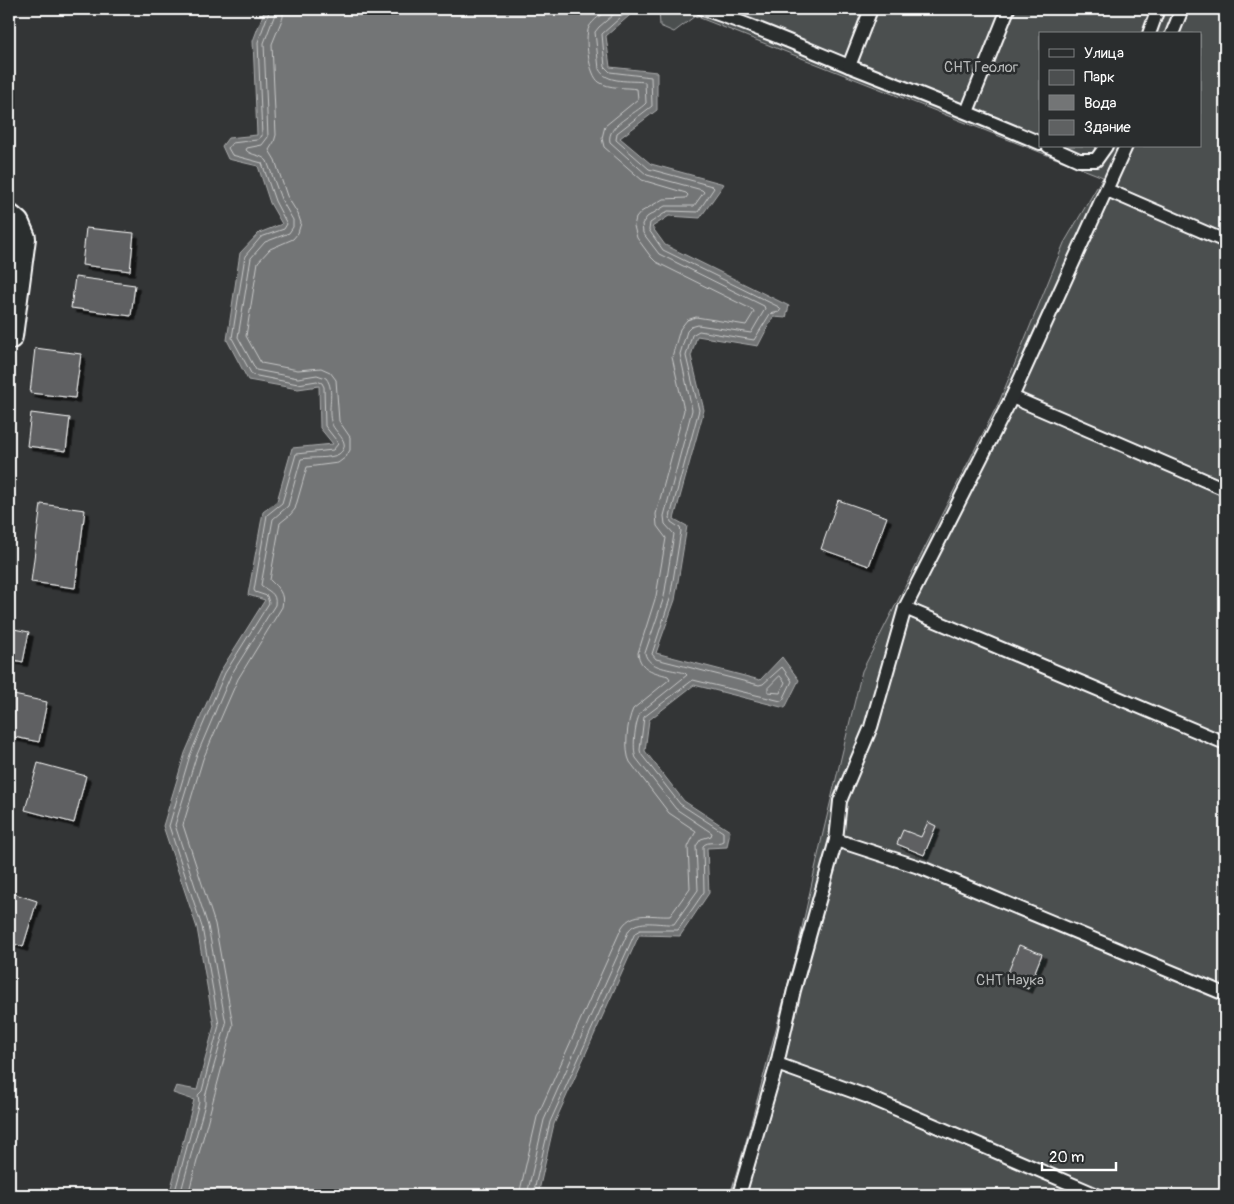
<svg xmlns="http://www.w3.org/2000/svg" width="1234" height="1204" viewBox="0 0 1234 1204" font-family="Pangolin,sans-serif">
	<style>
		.green { fill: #4c4f50; stroke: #a6a7a8; fill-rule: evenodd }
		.water { fill: #737576; stroke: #abacad }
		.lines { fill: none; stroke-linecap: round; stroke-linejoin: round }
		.shore { stroke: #c7c8c8; stroke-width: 1 }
		.building { fill: #5f6162; stroke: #fff; filter: url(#shadow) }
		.service-casing { stroke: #fff; stroke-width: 16 }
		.minor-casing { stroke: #fff; stroke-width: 30 }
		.service { stroke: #2a2d2e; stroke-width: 12 }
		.minor { stroke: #2a2d2e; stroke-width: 26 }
		.labels { text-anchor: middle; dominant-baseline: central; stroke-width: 5; stroke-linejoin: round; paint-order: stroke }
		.park-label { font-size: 15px; fill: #b7b9b9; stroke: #2a2d2e }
	</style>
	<defs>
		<filter id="shadow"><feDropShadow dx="4.5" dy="4.5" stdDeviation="0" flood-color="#0009"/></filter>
	</defs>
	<rect width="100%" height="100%" fill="#333536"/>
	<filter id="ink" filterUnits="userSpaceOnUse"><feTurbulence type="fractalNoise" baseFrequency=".02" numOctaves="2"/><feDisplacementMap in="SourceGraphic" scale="10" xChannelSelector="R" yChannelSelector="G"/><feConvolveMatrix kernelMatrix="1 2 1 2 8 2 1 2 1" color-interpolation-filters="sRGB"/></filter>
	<g filter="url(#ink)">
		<path class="green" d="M659,9H1225V1195H730L747,1138L797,950L823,833L862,671L1000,400L1064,243L1103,177L695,16L674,32L660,26ZM1040,34H1200V146H1040Z"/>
		<path class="water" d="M265,9H637L606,36L610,67L657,72V110L620,138L651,164L724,184L700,218L669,216L652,227L665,245L789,306L786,318L773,317L758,346L697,336L691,356L704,410L674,519L687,526L675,600L656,653L760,680L782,657L799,680L785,708L694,685L649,720L645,751L684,801L730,831L727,847L707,848L709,893L680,936L639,935L554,1124L538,1195H169L194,1100L173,1093L176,1086L197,1090L214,1026L197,928L163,826L185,753L221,670L265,600L248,595L263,512L277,501L292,448L333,444L320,428L319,386L298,389L248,380L227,340L240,253L259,233L282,224L270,203L258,166L228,159L222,146L228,138L257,135L253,41Z"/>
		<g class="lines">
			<g class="shore">
				<path d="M780,676L785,682L780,693L768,692V688Z"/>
				<path d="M174,1195L199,1102L198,1095L202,1091L219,1025L202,927L169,826L190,755L225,673L269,603L267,596L255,592L254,590L267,515L282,503L296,454L333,450L338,444L336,440L325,426L324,387L322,383L317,381L298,384L252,375L232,338L245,256L261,237L284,229L287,224L275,201L262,163L232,155L228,148L232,143L257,140L262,136L258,42L270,9"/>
				<path d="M180,1195L205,1104V1097L226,1024L208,926L175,825L196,757L231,675L275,605C277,592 268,592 261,585L273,519L288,506L301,459C311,457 331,459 339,454C353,443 335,433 332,424C326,410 336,391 326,378L317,375L298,378L256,370L238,337L251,258L265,242L289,233L293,227V220L281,199L267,161C261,154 251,156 246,150L247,148L262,145L268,137L264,43L275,14L276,9"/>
				<path d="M188,1195L233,1025L215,924L183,825L203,759L238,679L282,607C285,593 278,588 270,580L280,523L290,515L295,509L307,467L338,463L346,457L350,450V437L339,421L336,380L330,372L321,368L298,370L261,363L246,336L258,262L270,249L293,239L298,233L301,223L298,214L287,196L275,160L269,150L274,142L276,135L272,44L283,17V9"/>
				<path d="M519,1195L537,1117L622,927C633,910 654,917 670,916L690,888L688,847L696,831L669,813L630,762C624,751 627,721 633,709L670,679L668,676C654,672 640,670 638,653L656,596L666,538L657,526L656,514L684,410L672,357L680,329L687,320L696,317L746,325L754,312L753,310L656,262L651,257L637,238L634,226L636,218L641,212L663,199L686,198L688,195L686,193L642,180L604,147L602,138L605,126L638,99L637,89C626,87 609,89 599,82C589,75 584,38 589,27C593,20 602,14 609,9"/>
				<path d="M527,1195L544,1120L629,930C638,918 660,925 674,924L698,890L696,846L701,839L711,836L712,833L676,809L636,758C632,749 635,718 642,711L687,675L685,673C672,669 648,669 645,653L664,597L674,534L665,524L664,516L692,410L680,354L687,331L691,327L698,325L751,333L765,309L764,306L659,254L643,233L642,224L647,217L665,206H694L704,192L702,190L647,175L610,142C606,125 636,114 646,103L645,82C631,80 606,84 599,69L595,32L599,27L620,9"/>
				<path d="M533,1195L550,1122L635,933L640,930H678L704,892L703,846C708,840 717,845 723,841V832L680,804L641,754L640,750L644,717L693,680L781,701L783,700L792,681L782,667L763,684L759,685L656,659L652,654L670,599L681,531L680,528L671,522L670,517L699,410L686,356L692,335L699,331L754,340L770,314L779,312L781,309L779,307L663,250L649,230L650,223L668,211L698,212L714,188L712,186L649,169L616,140L617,133L652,106L651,77L610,72L605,67L602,34L630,9"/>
			</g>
		</g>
		<g class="building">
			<path d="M86,228L134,233L130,271L82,265Z"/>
			<path d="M75,277L135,285L131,316L71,308Z"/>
			<path d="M35,348L81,354L75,398L30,393Z"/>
			<path d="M31,413L70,418L66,451L27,446Z"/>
			<path d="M838,500L887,517L869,566L821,549Z"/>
			<path d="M41,504L85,510L75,588L31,582Z"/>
			<path d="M9,628L29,632L23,662L9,659Z"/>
			<path d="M9,694L47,702L39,742L9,736Z"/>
			<path d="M38,763L86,776L74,823L25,810Z"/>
			<path d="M928,822L936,826L924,855L897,844L903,830L921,837Z"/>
			<path d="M9,892L37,901L23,947L9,942Z"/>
			<path d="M1019,945L1042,954L1028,989L1005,980Z"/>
		</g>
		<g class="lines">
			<defs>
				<g id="service">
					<path d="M703,9C753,25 800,46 849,66C913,91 977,116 1040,143"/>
					<path d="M1149,34L1158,9"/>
					<path d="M1172,34L1182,9"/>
					<path d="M849,66L871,9"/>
					<path d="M967,112L1008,9"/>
					<path d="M1048,146L1079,160H1096L1106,146"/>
					<path d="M1107,190L1225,241"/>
					<path d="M1012,397L1225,489"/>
					<path d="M905,608L1225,743"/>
					<path d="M836,840L922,868L1225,994"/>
					<path d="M777,1064L866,1096L1097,1195"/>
					<path d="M739,1195L777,1064L794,990L836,840L840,801L871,727L905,608L1012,397L1126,146"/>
				</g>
				<path id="minor" d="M9,218L16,224L22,238L9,336"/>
			</defs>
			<use href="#service" class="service-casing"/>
			<use href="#minor" class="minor-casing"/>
			<use href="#service" class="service"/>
			<use href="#minor" class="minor"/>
		</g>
	</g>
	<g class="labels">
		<g class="park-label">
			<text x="981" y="67">СНТ Геолог</text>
			<text x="1010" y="980">СНТ Наука</text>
		</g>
	</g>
	<rect width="1234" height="1204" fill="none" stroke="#2a2d2e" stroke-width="30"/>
	<rect x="15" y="15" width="1204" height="1174" fill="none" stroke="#fff" stroke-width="2" filter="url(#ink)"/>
	<rect x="1039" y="32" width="162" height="115" fill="#2a2d2e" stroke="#7f8182"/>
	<rect x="1049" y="49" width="25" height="8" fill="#2a2d2e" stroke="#7f8182"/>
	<text x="1084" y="58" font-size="15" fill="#ffffff">Улица</text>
	<rect x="1049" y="70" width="25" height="15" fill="#4c4f50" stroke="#7f8182"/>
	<text x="1084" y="82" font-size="15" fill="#ffffff">Парк</text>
	<rect x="1049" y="95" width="25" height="15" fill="#737576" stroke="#7f8182"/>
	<text x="1084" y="108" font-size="15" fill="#ffffff">Вода</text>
	<rect x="1049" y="120" width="25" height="15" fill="#5f6162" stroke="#7f8182"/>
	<text x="1084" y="132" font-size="15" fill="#ffffff">Здание</text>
	<path d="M1042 1162v8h74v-8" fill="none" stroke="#ffffff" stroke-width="2.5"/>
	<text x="1049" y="1162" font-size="15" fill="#ffffff" stroke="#2a2d2e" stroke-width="4" paint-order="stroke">20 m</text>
</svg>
